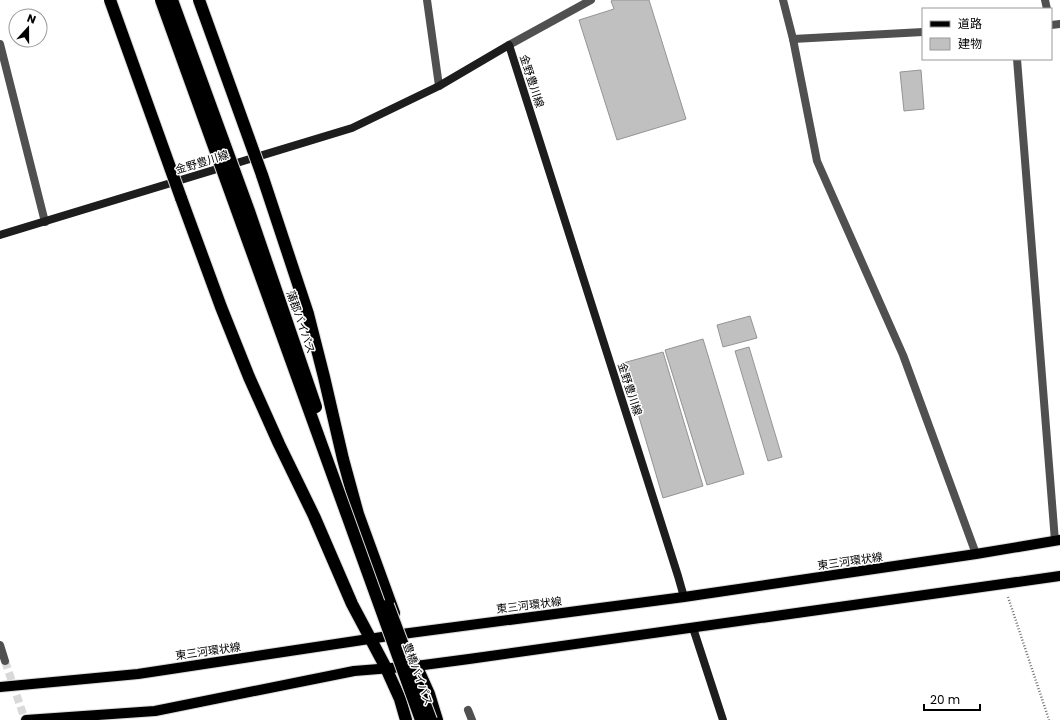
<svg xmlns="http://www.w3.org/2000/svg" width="1060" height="720" viewBox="0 0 1060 720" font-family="Poppins,'Noto Sans JP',sans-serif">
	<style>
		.building { fill: #c0c0c0; stroke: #949494 }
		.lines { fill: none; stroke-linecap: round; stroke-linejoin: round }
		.street-tunnel { stroke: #d9d9d9; stroke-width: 8; stroke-dasharray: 8 4; stroke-linecap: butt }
		.primary-casing { stroke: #dbdbdb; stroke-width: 12 }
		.highway-casing { stroke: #dbdbdb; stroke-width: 14 }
		.path { stroke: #727272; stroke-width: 2.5; stroke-dasharray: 1 2; stroke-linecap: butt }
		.street { stroke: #505050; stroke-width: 8 }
		.secondary { stroke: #1d1d1d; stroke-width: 8 }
		.primary { stroke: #000; stroke-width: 10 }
		.highway { stroke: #000; stroke-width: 12 }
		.highway-bridge-casing { stroke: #dbdbdb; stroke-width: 14; stroke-linecap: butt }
		.highway-bridge { stroke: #000; stroke-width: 12 }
		.labels { text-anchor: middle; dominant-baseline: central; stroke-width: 3; stroke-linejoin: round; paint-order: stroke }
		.street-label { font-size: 11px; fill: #000; stroke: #fff }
	</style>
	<rect width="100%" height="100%" fill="#fff"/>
	<g class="building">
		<path d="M649,0L686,119L617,140L579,20L614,9L611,1L613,0Z"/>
		<path d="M921,70L924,109L904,111L900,72Z"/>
		<path d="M750,316L757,338L723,347L717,325Z"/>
		<path d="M703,339L744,474L707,485L665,350Z"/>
		<path d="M749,347L782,457L768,461L735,351Z"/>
		<path d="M663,352L703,486L663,498L623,363Z"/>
	</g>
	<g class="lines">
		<path class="street-tunnel" d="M5,661L25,720"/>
		<defs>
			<g id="primary">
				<path d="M0,687L138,674L402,634L684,597L976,554L1060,540"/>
				<path d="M26,720L155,711L354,671L416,666L469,659L1060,576"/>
			</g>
			<g id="highway">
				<path d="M262,175L308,314L324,377L343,459L358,514L394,613"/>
				<path d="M181,198L221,307L249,377L279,444L314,516L352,604L386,668L400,699L406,720"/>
				<path d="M415,663L429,694L437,720"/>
			</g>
		</defs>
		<use href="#primary" class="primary-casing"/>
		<use href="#highway" class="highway-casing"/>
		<path class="path" d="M1008,597L1049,720"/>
		<g class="street">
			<path d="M427,0L439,86"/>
			<path d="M783,0L793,39L817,161L903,355L976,554"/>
			<path d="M1045,0L1047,9"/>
			<path d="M1051,25L1060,24"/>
			<path d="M793,39L923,32"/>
			<path d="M0,44L45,222"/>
			<path d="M509,45L591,0"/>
			<path d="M1017,59L1055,541"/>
			<path d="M0,645L5,661"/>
			<path d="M468,710L472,720"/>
		</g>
		<g class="secondary">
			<path d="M0,235L352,128L439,86L509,45L678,576L684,597"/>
			<path d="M693,628L723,720"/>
		</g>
		<use href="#primary" class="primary"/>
		<use href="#highway" class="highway"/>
		<defs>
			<g id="highway-bridge">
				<path d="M110,0L181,198"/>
				<path d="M161,0L421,720"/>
				<path d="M172,0L249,211L316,407"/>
				<path d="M199,0L262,175"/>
				<path d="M388,605L431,720"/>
			</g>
		</defs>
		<use href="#highway-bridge" class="highway-bridge-casing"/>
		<use href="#highway-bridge" class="highway-bridge"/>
	</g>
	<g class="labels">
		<g class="street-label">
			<text transform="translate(532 81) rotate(72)">金野豊川線</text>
			<text transform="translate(202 162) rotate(-17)">金野豊川線</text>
			<text transform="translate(301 322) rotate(71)">蒲郡バイパス</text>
			<text transform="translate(630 389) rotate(72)">金野豊川線</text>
			<text transform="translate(850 561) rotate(-8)">東三河環状線</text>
			<text transform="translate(529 605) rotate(-7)">東三河環状線</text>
			<text transform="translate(208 651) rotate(-8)">東三河環状線</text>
			<text transform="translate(418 674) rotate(70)">豊橋バイパス</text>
		</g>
	</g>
	<rect x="922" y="8" width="130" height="52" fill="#ffffff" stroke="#999999"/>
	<rect x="930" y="21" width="20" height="6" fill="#000000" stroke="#999999"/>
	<text x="958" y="28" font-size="12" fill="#000000">道路</text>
	<rect x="930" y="38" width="20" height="12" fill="#c0c0c0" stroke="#999999"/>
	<text x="958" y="48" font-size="12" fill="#000000">建物</text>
	<g transform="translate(28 28) rotate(21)"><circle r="19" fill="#ffffff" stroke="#999999"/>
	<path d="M0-3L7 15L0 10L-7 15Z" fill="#000000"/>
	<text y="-6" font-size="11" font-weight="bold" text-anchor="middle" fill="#000000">N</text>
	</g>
	<path d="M924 704v6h56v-6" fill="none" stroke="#000000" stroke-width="2"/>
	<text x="930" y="704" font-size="12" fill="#000000" stroke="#ffffff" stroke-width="3" paint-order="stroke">20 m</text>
</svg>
